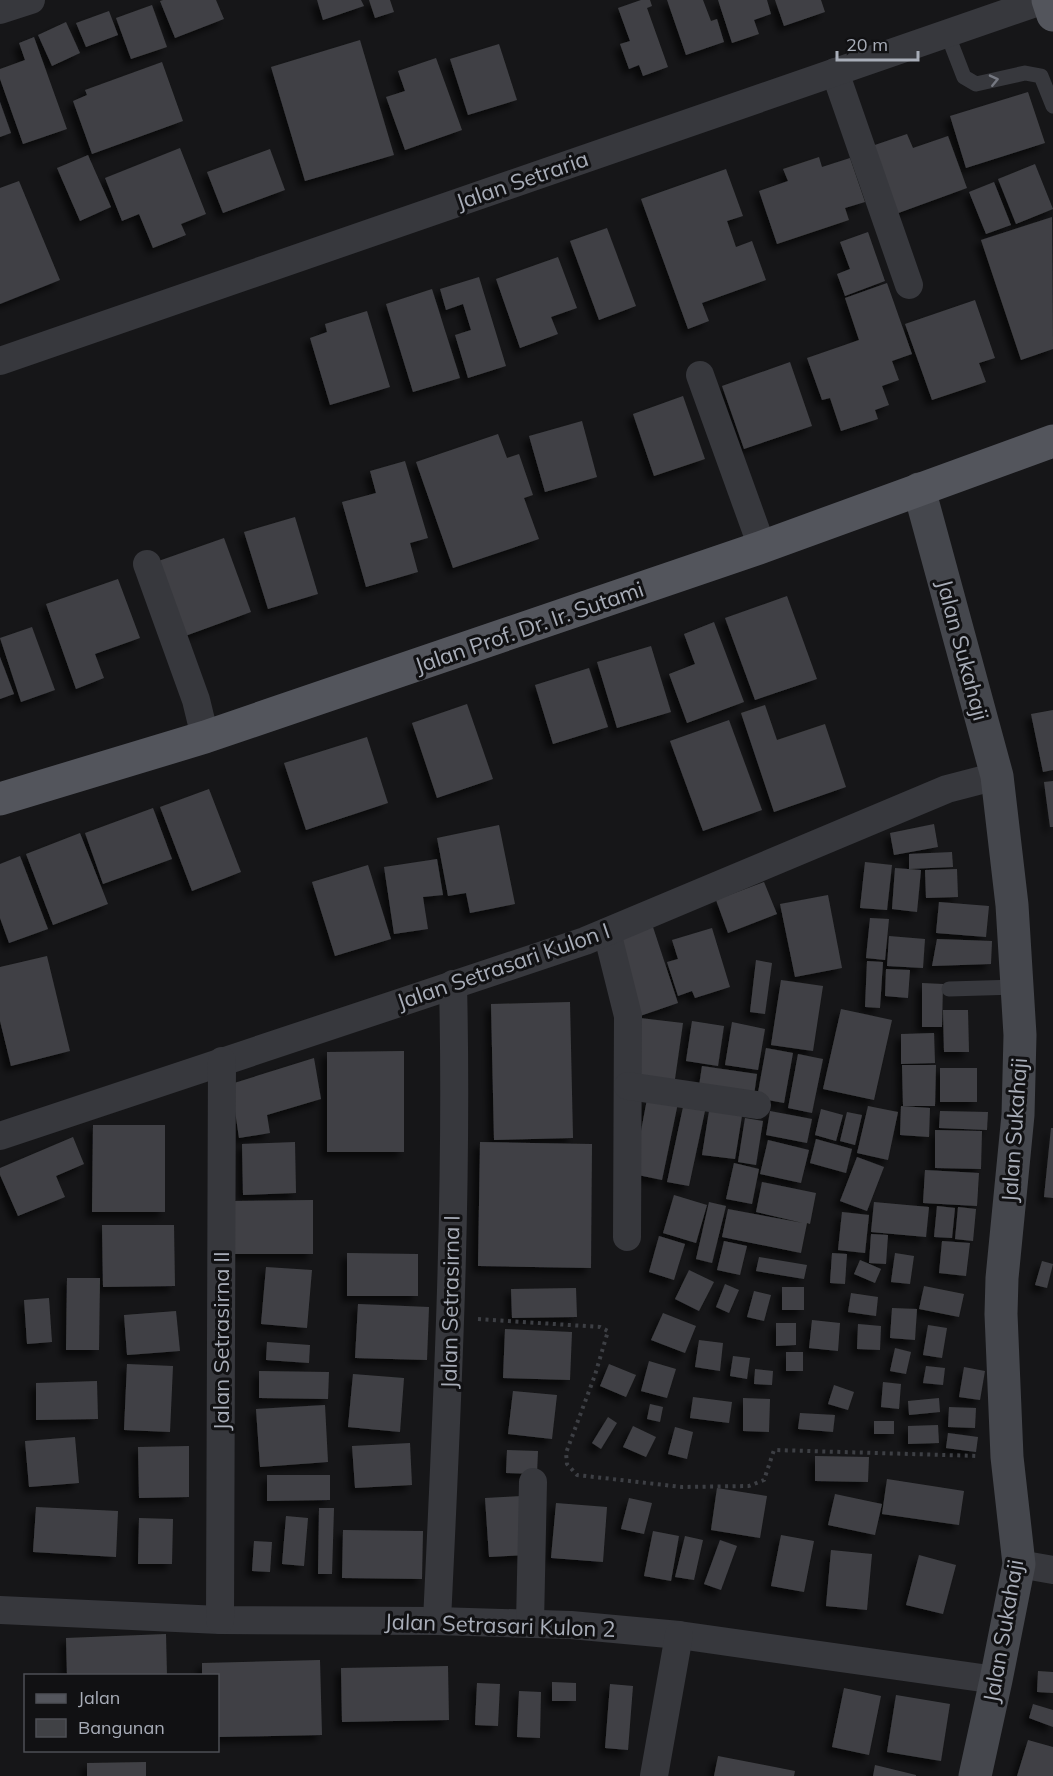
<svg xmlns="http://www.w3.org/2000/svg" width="1053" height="1776" viewBox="0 0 1053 1776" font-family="Mulish,sans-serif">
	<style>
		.building { fill: #404145; filter: url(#shadow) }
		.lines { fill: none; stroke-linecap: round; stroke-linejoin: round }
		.path { stroke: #3d3f44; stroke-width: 4; stroke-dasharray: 3 4.5; stroke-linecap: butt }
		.lane { stroke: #37383d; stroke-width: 15 }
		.street { stroke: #37383d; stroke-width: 28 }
		.secondary { stroke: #45474d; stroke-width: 33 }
		.primary { stroke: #53555c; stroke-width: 33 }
		.oneway { stroke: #757881 }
		.labels { text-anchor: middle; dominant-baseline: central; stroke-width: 6; stroke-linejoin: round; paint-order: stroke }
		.street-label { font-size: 22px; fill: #a8adb8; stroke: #111113 }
	</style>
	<defs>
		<filter id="shadow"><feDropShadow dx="-5.5" dy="5.5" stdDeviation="3" flood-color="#0009"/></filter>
	</defs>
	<rect width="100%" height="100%" fill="#161618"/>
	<g class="building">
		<path d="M163,0H216L224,19L175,38L160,1Z"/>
		<path d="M317,0H361L364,6L323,20Z"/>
		<path d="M369,0H390L394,12L375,18Z"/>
		<path d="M641,0H650L652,6L647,8L668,67L643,76L639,65L629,69L620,44L630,41L618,8Z"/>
		<path d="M667,0H703L711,21L717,19L724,42L686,55Z"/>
		<path d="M718,0H767L771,14L754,20L759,34L732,43Z"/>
		<path d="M775,0H821L825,12L784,26Z"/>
		<path d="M152,5L167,47L131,59L116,18Z"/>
		<path d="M109,11L118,35L86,47L76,23Z"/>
		<path d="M66,22L80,53L52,66L38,35Z"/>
		<path d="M34,37L67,129L23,144L0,79V69L25,60L19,43Z"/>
		<path d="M360,40L394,155L305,181L271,67Z"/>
		<path d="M499,44L517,100L468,115L450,59Z"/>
		<path d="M436,58L462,130L405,150L386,97L405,91L398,71Z"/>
		<path d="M162,62L183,121L92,154L73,101L87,95L85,90Z"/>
		<path d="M1028,92L1045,143L966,168L950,116Z"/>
		<path d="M0,102L11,133L0,137Z"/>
		<path d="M907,134L913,148L948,136L967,188L893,215L869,147Z"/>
		<path d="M180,148L206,214L181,224L186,235L153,248L139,214L122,221L105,178Z"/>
		<path d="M270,149L285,190L223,213L207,172Z"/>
		<path d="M88,155L111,207L80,221L57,168Z"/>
		<path d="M819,157L822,167L850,158L865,202L845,208L849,220L777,244L759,191L788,181L783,169Z"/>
		<path d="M1035,164L1053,209L1016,224L998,179Z"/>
		<path d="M726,169L743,216L727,221L736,247L752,241L766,280L702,303L709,321L688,329L641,199Z"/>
		<path d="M19,181L60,280L0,304V188Z"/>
		<path d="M994,182L1011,225L986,234L969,192Z"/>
		<path d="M1052,217L1053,349L1021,360L981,240Z"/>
		<path d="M607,228L636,306L599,320L570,241Z"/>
		<path d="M868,232L885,281L845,296L837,274L850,269L840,242Z"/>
		<path d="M558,257L577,308L551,317L558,334L520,348L496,279Z"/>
		<path d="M479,277L506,366L468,378L455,335L471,330L463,304L446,310L440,289Z"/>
		<path d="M887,283L912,354L892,361L899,380L882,386L889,405L875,410L878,419L841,431L830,398L822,400L807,358L859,340L845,298Z"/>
		<path d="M432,289L460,378L413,392L386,304Z"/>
		<path d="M975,300L995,358L979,363L986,382L932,400L905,324Z"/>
		<path d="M367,311L390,387L330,405L310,338L327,332L325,324Z"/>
		<path d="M790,362L812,426L744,449L722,386Z"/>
		<path d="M683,396L705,459L654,476L633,414Z"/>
		<path d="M582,421L597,477L545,492L529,436Z"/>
		<path d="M498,434L507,458L519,454L533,495L524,498L539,539L453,568L416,462Z"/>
		<path d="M405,461L428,538L410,543L418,572L366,587L342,502L376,493L370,471Z"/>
		<path d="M295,517L318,594L268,609L244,532Z"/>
		<path d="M224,538L251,612L177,639L150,564Z"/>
		<path d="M118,579L140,638L95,654L104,678L76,689L46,604Z"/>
		<path d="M787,596L817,679L755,700L725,618Z"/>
		<path d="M714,622L744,702L687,723L669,674L695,664L684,634Z"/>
		<path d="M32,627L55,690L21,702L0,638Z"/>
		<path d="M651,646L671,712L617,728L597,662Z"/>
		<path d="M0,657L14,694L0,699Z"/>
		<path d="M589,668L608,727L553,744L535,685Z"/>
		<path d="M467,704L493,779L437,798L412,723Z"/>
		<path d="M765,705L777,740L825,724L846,787L774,812L741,713Z"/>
		<path d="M1053,710V770L1043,772L1031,714Z"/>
		<path d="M729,720L762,810L703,831L670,741Z"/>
		<path d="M367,737L388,803L306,830L284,763Z"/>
		<path d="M1053,781V827H1050L1044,782Z"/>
		<path d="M209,789L241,872L192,891L160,807Z"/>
		<path d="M153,808L172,859L103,884L85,833Z"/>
		<path d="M934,824L938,847L894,855L890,833Z"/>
		<path d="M499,825L515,904L470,913L466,893L448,896L437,838Z"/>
		<path d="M80,833L108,904L53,925L26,854Z"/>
		<path d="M952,852L953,867L909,869V854Z"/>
		<path d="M20,856L48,929L9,943L0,918V864Z"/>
		<path d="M437,859L443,895L423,897L428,929L394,934L384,867Z"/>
		<path d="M865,862L892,865L887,910L860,908Z"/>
		<path d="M368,865L391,939L335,956L312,882Z"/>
		<path d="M895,868L921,870L917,912L892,909Z"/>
		<path d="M957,869L958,897L926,898L925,870Z"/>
		<path d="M764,882L777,914L728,933L716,900Z"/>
		<path d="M828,895L842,968L795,977L780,904Z"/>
		<path d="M939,902L989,906L986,937L936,933Z"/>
		<path d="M870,918L889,919L885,960L866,958Z"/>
		<path d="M651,921L678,1003L640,1016L612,934Z"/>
		<path d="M712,928L730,987L695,998L692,991L678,996L667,962L678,959L672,940Z"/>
		<path d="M889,936L925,939L923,968L887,966Z"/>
		<path d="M937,939L992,941L991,964L932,966Z"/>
		<path d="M47,956L70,1051L11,1066L0,1021V967Z"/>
		<path d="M756,960L772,963L765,1014L750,1012Z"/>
		<path d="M867,961L883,962L880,1008L865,1007Z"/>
		<path d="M886,969L910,970L908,998L885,996Z"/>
		<path d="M781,980L823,986L813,1051L771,1045Z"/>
		<path d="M922,983L943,984L942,1027H922Z"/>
		<path d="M570,1002L573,1138L494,1140L491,1004Z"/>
		<path d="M841,1009L892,1020L874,1100L823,1089Z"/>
		<path d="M943,1010H968L969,1052H944Z"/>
		<path d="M640,1018L683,1023L674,1086L632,1080Z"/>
		<path d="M692,1021L724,1026L718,1066L686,1061Z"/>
		<path d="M732,1022L765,1029L758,1070L725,1065Z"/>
		<path d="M934,1033L935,1063L901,1064V1034Z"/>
		<path d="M766,1048L793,1053L784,1103L757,1098Z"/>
		<path d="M404,1051V1152H327V1052Z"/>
		<path d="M798,1054L823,1059L812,1113L788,1108Z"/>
		<path d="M314,1058L321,1099L267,1115L270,1133L239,1138L231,1084Z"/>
		<path d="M902,1065H936L935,1106H903Z"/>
		<path d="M702,1066L757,1074L754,1095L699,1086Z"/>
		<rect x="940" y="1068" width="37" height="34"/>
		<path d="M647,1099L678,1103L662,1180L633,1174Z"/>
		<path d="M868,1106L898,1112L888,1160L857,1153Z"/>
		<path d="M901,1106L930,1108L929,1137L900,1135Z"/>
		<path d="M683,1107L705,1111L689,1186L667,1182Z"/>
		<path d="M821,1109L843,1115L836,1141L815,1135Z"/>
		<path d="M709,1111L742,1116L735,1159L702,1155Z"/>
		<path d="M770,1111L812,1119L807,1143L766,1135Z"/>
		<path d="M940,1111L988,1112L987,1130L939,1128Z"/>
		<path d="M847,1112L862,1115L855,1145L840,1141Z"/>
		<path d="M745,1118L763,1121L756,1165L738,1162Z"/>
		<path d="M93,1125H165V1212H92Z"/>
		<path d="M1051,1128H1053V1198L1044,1197Z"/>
		<path d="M935,1130L982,1131L981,1169L935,1168Z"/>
		<path d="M73,1137L84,1164L56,1176L65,1197L18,1216L0,1175V1168Z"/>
		<path d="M816,1139L852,1149L846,1173L810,1163Z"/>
		<path d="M768,1140L809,1150L801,1183L760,1174Z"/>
		<path d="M295,1142L296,1193L243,1195L242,1144Z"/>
		<path d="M480,1142L592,1144L591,1268L478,1266Z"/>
		<path d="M857,1157L884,1167L867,1211L840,1201Z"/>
		<path d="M734,1163L759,1169L752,1204L726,1199Z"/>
		<path d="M925,1170L979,1173L977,1206L923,1203Z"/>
		<path d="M762,1182L816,1193L810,1224L807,1223L801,1253L722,1237L728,1209L803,1223L756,1212Z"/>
		<path d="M674,1195L707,1205L696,1243L663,1233Z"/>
		<path d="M313,1200V1254H234L233,1201Z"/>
		<path d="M709,1202L726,1206L712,1263L696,1259Z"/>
		<path d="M874,1202L929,1207L926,1237L871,1232Z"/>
		<path d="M937,1206L955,1208L952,1238L934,1237Z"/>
		<path d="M958,1207L976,1209L973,1241L955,1239Z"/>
		<path d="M842,1212L869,1215L865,1253L838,1250Z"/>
		<path d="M102,1225H174L175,1286L103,1287Z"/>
		<path d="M871,1234L888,1235L886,1264L869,1263Z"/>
		<path d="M659,1236L685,1244L674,1280L649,1272Z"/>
		<path d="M724,1241L747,1246L740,1275L717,1270Z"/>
		<path d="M942,1241L970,1243L966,1276L939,1273Z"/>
		<path d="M347,1253L418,1254V1296H347Z"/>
		<path d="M832,1253L847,1254L845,1284L830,1283Z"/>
		<path d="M895,1253L914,1256L910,1284L891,1282Z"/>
		<path d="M759,1257L807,1265L804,1279L756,1271Z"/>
		<path d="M860,1260L881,1269L875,1283L854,1274Z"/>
		<path d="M1042,1261L1053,1264L1047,1288L1035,1285Z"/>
		<path d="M266,1267L312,1270L307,1328L261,1324Z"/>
		<path d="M689,1270L714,1282L699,1311L675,1299Z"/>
		<path d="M67,1278H100L99,1350H66Z"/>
		<path d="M725,1284L739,1290L729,1313L716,1307Z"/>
		<path d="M924,1286L964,1294L959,1317L919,1309Z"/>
		<rect x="782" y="1287" width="22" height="23"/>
		<path d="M576,1288L577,1317L512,1318L511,1289Z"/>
		<path d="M754,1291L771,1295L764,1321L747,1317Z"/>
		<path d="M851,1293L878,1297L876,1316L848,1312Z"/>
		<path d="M49,1298L52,1342L27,1344L24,1300Z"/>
		<path d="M358,1304L429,1307L427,1360L355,1358Z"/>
		<path d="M892,1308L917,1309L915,1340L890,1338Z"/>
		<path d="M176,1311L180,1351L127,1355L124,1315Z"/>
		<path d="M663,1313L696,1326L685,1353L651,1340Z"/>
		<path d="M812,1320L840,1323L838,1351L809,1348Z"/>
		<path d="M776,1323H796V1345L776,1346Z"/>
		<path d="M858,1324L881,1326L880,1350L857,1349Z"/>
		<path d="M928,1325L947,1328L942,1358L923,1355Z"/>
		<path d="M505,1329L572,1332L570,1380L503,1378Z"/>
		<path d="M699,1340L723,1343L720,1371L695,1367Z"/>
		<path d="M267,1342L310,1345L309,1363L266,1360Z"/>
		<path d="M895,1348L911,1352L906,1374L890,1371Z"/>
		<rect x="786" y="1352" width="17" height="19"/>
		<path d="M733,1356L750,1358L747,1379L730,1376Z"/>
		<path d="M649,1361L676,1369L667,1398L641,1391Z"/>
		<path d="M127,1364L173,1366L170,1432L124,1430Z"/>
		<path d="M609,1364L636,1375L626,1397L600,1386Z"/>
		<path d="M926,1366L945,1368L943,1385L923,1383Z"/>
		<path d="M964,1367L985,1371L980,1400L959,1397Z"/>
		<path d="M755,1369L773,1371L772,1385L754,1384Z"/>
		<path d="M259,1371L329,1372L328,1399L259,1398Z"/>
		<path d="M353,1374L404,1378L400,1432L348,1427Z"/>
		<path d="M97,1381L98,1419L36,1420V1383Z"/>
		<path d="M883,1382L901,1384L899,1409L881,1407Z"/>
		<path d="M834,1385L854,1392L848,1410L828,1404Z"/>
		<path d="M513,1391L557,1395L552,1439L508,1434Z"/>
		<path d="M693,1397L732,1402L729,1423L690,1418Z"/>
		<path d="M743,1398L770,1399L769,1432L743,1431Z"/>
		<path d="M939,1398L940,1412L909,1415L908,1401Z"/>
		<path d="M650,1404L663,1407L660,1422L647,1419Z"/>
		<path d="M325,1405L328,1462L260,1467L256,1409Z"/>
		<path d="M949,1407L976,1408L975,1428L948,1427Z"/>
		<path d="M800,1413L835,1415L833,1432L798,1429Z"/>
		<path d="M608,1417L617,1423L601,1449L592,1443Z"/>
		<rect x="874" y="1421" width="20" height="13"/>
		<path d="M938,1425L939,1443L908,1444V1426Z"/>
		<path d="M633,1426L656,1437L646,1457L623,1447Z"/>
		<path d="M675,1427L693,1432L687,1459L668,1454Z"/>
		<path d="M948,1433L978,1437L976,1452L946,1448Z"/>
		<path d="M75,1437L79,1483L29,1487L25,1441Z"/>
		<path d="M410,1443L412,1485L355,1488L352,1446Z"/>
		<path d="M189,1446V1497L139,1498L138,1447Z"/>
		<path d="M507,1450L538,1451L537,1474L506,1473Z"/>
		<path d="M815,1456L869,1457L868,1482L815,1481Z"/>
		<path d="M267,1475H330V1500L267,1501Z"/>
		<path d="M887,1479L964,1491L959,1525L882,1514Z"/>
		<path d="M717,1488L767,1496L760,1538L711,1530Z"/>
		<path d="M835,1494L882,1504L875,1535L828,1525Z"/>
		<path d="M522,1496L526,1555L489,1557L485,1498Z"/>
		<path d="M629,1498L652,1503L644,1534L621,1529Z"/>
		<path d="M556,1503L607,1507L603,1562L551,1558Z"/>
		<path d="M36,1507L118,1511L116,1557L33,1552Z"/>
		<path d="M319,1508H334L332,1574H318Z"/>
		<path d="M286,1516L308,1518L304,1566L282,1564Z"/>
		<path d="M139,1518L173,1519L172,1564H138Z"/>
		<path d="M343,1530L423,1531L422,1579L342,1578Z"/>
		<path d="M653,1531L679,1536L671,1581L644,1576Z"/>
		<path d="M781,1535L814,1541L804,1592L771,1586Z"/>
		<path d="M685,1536L703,1540L694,1580L675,1577Z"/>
		<path d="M720,1540L737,1546L721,1590L704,1584Z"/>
		<path d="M254,1541L272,1542L270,1572L252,1571Z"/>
		<path d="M831,1550L872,1554L867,1610L826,1606Z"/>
		<path d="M919,1555L956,1565L943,1614L906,1605Z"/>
		<path d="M166,1634L167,1676H67L66,1638Z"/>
		<path d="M320,1660L322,1735L218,1737V1676H202V1663Z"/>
		<path d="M448,1666L449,1720L342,1722L341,1668Z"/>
		<path d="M1038,1671L1053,1672V1693L1037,1692Z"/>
		<path d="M552,1682L576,1683V1701H552Z"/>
		<path d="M477,1683L500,1684L498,1726L475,1725Z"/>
		<path d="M610,1684L633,1686L628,1750L605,1748Z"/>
		<path d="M844,1688L881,1696L869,1755L832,1747Z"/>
		<path d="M519,1691L541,1692L540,1738L517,1737Z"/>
		<path d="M896,1695L950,1704L941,1761L887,1752Z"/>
		<path d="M1033,1704L1053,1710V1727L1029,1718Z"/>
		<path d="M1028,1740L1053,1747V1776H1017Z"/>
		<path d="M718,1756L795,1771L794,1776H714Z"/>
		<path d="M146,1762V1776H87V1763Z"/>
		<path d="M875,1765L916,1775V1776H873Z"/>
	</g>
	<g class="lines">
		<path class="path" d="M478,1319L600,1327L608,1331L595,1375L566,1453L567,1464L577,1475L682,1487L749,1486L764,1480L774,1450L979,1456"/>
		<g class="lane">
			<path d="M947,33L964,77L976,84L1025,73L1041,76L1053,106"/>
			<path d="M949,989L1017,987"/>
		</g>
		<g class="street">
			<path d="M0,10L31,0"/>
			<path d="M835,72L909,285"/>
			<path d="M0,361L1044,0"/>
			<path d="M700,375L762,547"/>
			<path d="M147,564L196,700L205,737"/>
			<path d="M607,932L628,1016L627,1237"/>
			<path d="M628,1086L757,1105"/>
			<path d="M0,1136L585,941L947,789L997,776"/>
			<path d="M1019,1564L1053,1570"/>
			<path d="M0,1610L220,1620L437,1621L571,1625L679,1635L996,1680"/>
			<path d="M220,1620L222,1061"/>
			<path d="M437,1621C447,1409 458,1196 453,984"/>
			<path d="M530,1624L533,1482"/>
			<path d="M654,1776L679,1635"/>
		</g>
		<path class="secondary" d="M919,489L997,776L1012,905L1020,1035L1018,1115L1002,1278L1001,1314L1007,1457L1019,1564L996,1680L975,1776"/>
		<g class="primary">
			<path d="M1048,0L1053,15"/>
			<path d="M0,799L205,737L762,547L1053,441"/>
		</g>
	</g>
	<defs><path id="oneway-chevron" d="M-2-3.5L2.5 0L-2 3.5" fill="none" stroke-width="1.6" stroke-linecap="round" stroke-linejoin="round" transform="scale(1.5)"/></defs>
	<use class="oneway" href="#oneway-chevron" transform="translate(994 80) rotate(-13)"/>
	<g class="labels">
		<g class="street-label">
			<text transform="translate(522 180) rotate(-19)">Jalan Setraria</text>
			<text transform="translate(529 627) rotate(-19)">Jalan Prof. Dr. Ir. Sutami</text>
			<text transform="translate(963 650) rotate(75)">Jalan Sukahaji</text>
			<text transform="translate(503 966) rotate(-19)">Jalan Setrasari Kulon I</text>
			<text transform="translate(1014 1130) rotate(-86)">Jalan Sukahaji</text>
			<text transform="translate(450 1302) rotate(-89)">Jalan Setrasirna I</text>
			<text transform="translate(221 1341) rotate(-90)">Jalan Setrasirna II</text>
			<text transform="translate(500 1625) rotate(2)">Jalan Setrasari Kulon 2</text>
			<text transform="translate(1003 1631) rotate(-80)">Jalan Sukahaji</text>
		</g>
	</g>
	<rect x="24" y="1674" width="195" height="78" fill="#111113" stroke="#4d4f55" stroke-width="1.5"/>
	<rect x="36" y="1694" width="30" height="9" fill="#53555c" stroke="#4d4f55" stroke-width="1.5"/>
	<text x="78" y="1704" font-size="18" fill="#a8adb8">Jalan</text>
	<rect x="36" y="1719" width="30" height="18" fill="#404145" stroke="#4d4f55" stroke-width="1.5"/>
	<text x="78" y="1734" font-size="18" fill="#a8adb8">Bangunan</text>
	<path d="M837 51v9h81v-9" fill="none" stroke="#a8adb8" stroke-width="3"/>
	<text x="846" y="51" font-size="18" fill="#a8adb8" stroke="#111113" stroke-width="4.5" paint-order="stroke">20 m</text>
</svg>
